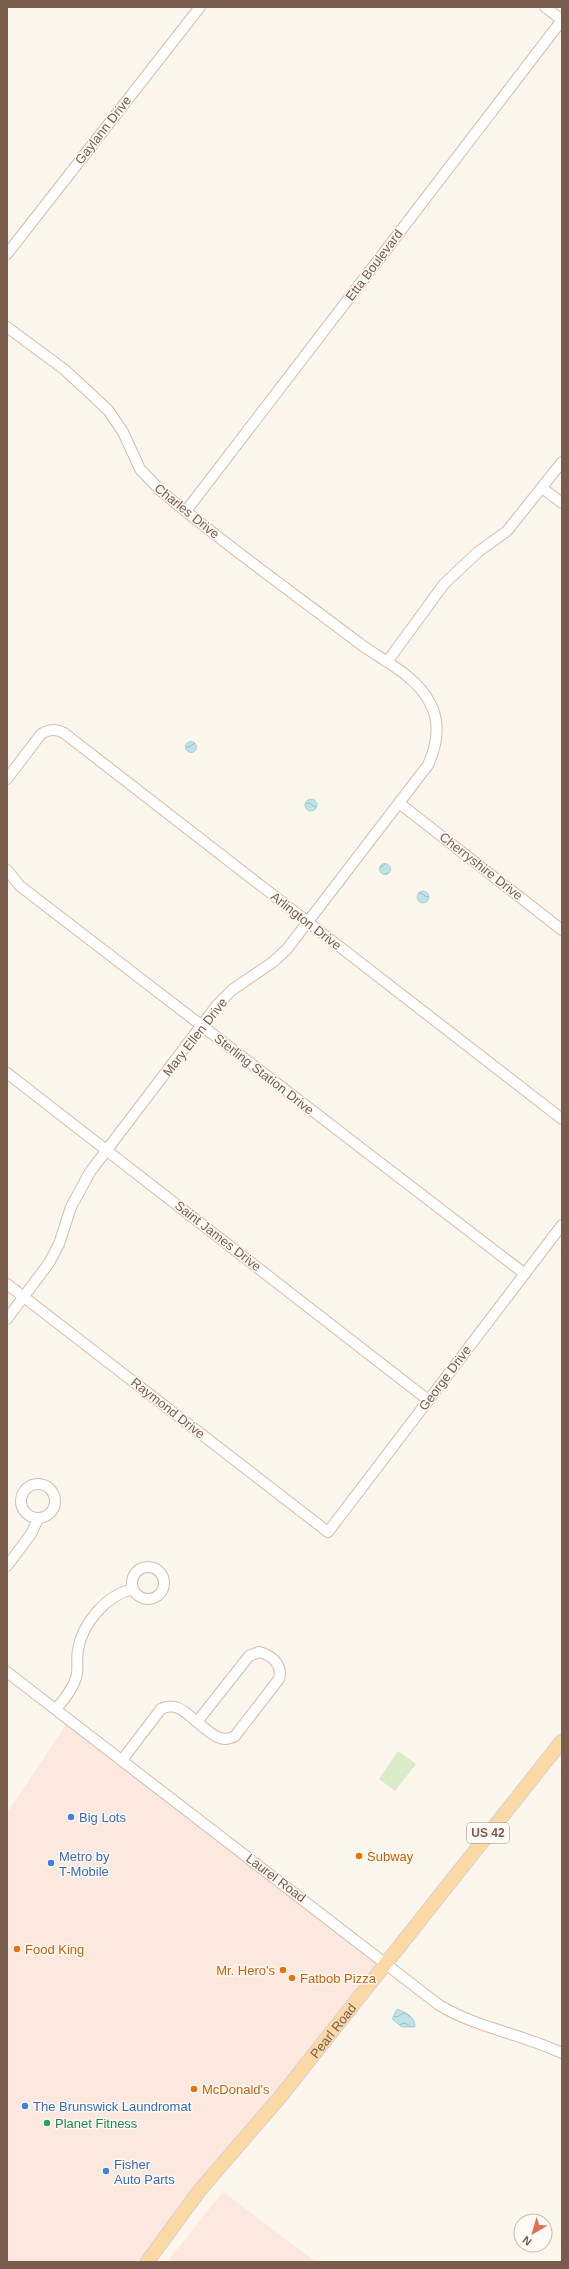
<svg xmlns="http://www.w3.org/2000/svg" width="569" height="2269" viewBox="0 0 569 2269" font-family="Helvetica,sans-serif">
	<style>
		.commercial { fill: #fde8e0 }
		.park { fill: #d8ecc9 }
		.water { fill: url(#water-waves); stroke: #a5d3da }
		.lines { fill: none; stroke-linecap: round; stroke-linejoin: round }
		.minor-casing { stroke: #d1beb0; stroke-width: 12 }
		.major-casing { stroke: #dad1cd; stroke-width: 15 }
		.minor { stroke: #fff; stroke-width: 10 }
		.major { stroke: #fbd9a5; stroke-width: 13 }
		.shop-dot { fill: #3f7fe0; stroke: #fffaf3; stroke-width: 1.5 }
		.food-dot { fill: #e8710a; stroke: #fffaf3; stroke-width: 1.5 }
		.leisure-dot { fill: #2e9e5b; stroke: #fffaf3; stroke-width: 1.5 }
		.labels { text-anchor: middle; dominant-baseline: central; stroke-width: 3; stroke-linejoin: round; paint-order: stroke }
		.shield { fill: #fffaf3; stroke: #a28b7f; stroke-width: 1 }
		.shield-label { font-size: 12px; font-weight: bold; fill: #7a5c4d }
		.street-label { font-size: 13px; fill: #7a5c4d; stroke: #fffaf3 }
		.shop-label { font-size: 13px; fill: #366cbe; stroke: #fffaf3; text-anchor: start }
		.food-label { font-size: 13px; fill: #c56008; stroke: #fffaf3; text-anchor: start }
		.leisure-label { font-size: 13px; fill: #27864d; stroke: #fffaf3; text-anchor: start }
	</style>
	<defs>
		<pattern id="water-waves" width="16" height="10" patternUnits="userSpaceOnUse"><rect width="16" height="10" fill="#bfe3e8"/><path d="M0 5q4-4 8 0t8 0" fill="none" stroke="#a0bbbe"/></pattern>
	</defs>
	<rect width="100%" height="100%" fill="#fdf6ec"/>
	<g class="commercial">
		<path d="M69,1720L384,1964L147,2262H7V1813Z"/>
		<path d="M222,2193H225L316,2262H167Z"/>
	</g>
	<path class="park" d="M398,1751L416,1764L395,1791L379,1779Z"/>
	<g class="water">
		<circle cx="191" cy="747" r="5.5"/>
		<circle cx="311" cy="805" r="6"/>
		<circle cx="385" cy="869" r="5.5"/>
		<circle cx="423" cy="897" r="6"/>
		<path d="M397,2009C405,2012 416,2017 415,2027H402L392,2019Z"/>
	</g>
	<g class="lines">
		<defs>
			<g id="minor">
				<path d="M545,7L562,20"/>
				<path d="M7,254L200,7"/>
				<path d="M7,327L65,370L108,410L123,432L140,469L161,491C224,544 293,593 359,643C383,661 416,675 430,703C441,723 437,745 428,765L287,949L273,962L232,990L217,1005L90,1172L71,1207L59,1244L49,1263L7,1319"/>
				<path d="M542,488L562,503"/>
				<path d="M186,511L562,20"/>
				<path d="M387,662L444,584L478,552L507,531L562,462"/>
				<path d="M7,779L41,734C50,729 55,729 64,733L562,1119"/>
				<path d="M399,803L562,930"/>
				<path d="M7,870L20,886L525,1274"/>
				<path d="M7,1073L428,1400"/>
				<path d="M7,1284L328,1532L562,1225"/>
				<circle cx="38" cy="1501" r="17"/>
				<path d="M7,1566L31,1534L38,1519"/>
				<circle cx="148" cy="1583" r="16"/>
				<path d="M259,1652C272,1655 283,1665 279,1679L235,1736C220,1745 209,1731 197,1722L249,1656Z"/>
				<path d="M7,1672L439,2005C477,2028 522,2034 562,2053"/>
				<path d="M56,1709C64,1700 72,1690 76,1678C79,1670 76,1659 78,1650C82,1624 106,1595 133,1589"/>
				<path d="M122,1760L161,1709C176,1701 186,1713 197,1722"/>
			</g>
			<g id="major">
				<path id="s1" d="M147,2262L200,2190L281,2096L562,1741"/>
			</g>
		</defs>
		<use href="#minor" class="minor-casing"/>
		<use href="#major" class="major-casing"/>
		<use href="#minor" class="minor"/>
		<use href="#major" class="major"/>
	</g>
	<g class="shop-dot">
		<circle cx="71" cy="1817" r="4"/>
		<circle cx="51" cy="1863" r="4"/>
		<circle cx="25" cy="2106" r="4"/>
		<circle cx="106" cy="2171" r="4"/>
	</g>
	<g class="food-dot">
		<circle cx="359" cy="1856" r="4"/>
		<circle cx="17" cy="1949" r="4"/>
		<circle cx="283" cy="1970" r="4"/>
		<circle cx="292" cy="1978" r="4"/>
		<circle cx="194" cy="2089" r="4"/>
	</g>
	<circle class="leisure-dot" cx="47" cy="2123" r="4"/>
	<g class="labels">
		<rect class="shield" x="467" y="1823" width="42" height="20" rx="3"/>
		<g class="shield-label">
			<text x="488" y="1833">US 42</text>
		</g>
		<g class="street-label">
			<text transform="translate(103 130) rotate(-52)">Gaylann Drive</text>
			<text transform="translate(374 265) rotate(-53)">Etta Boulevard</text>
			<text transform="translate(187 511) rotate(39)">Charles Drive</text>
			<text transform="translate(481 866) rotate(38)">Cherryshire Drive</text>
			<text transform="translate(306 921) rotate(38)">Arlington Drive</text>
			<text transform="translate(195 1037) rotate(-52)">Mary Ellen Drive</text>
			<text transform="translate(264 1074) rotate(38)">Sterling Station Drive</text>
			<text transform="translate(218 1236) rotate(38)">Saint James Drive</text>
			<text transform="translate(445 1378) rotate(-53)">George Drive</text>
			<text transform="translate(168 1408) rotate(38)">Raymond Drive</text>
			<text transform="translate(276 1878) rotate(37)">Laurel Road</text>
			<text stroke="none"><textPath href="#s1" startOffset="297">Pearl Road</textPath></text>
		</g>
		<g class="shop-label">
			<text x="79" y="1817">Big Lots</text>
			<text x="59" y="1856">Metro by<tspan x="59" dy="15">T-Mobile</tspan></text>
			<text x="33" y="2106">The Brunswick Laundromat</text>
			<text x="114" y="2164">Fisher<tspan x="114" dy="15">Auto Parts</tspan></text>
		</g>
		<g class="food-label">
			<text x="367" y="1856">Subway</text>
			<text x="25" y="1949">Food King</text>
			<text x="275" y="1970" text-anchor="end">Mr. Hero's</text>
			<text x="300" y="1978">Fatbob Pizza</text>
			<text x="202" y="2089">McDonald's</text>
		</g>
		<g class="leisure-label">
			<text x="55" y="2123">Planet Fitness</text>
		</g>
	</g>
	<rect width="569" height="2269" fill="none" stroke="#7a5c4d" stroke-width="16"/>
	<g transform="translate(533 2233) rotate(218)"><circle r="19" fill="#fffaf3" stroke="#cabbb1"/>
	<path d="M0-3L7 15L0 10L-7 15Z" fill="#e76f51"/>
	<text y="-6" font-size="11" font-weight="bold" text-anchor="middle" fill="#7a5c4d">N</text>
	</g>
</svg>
